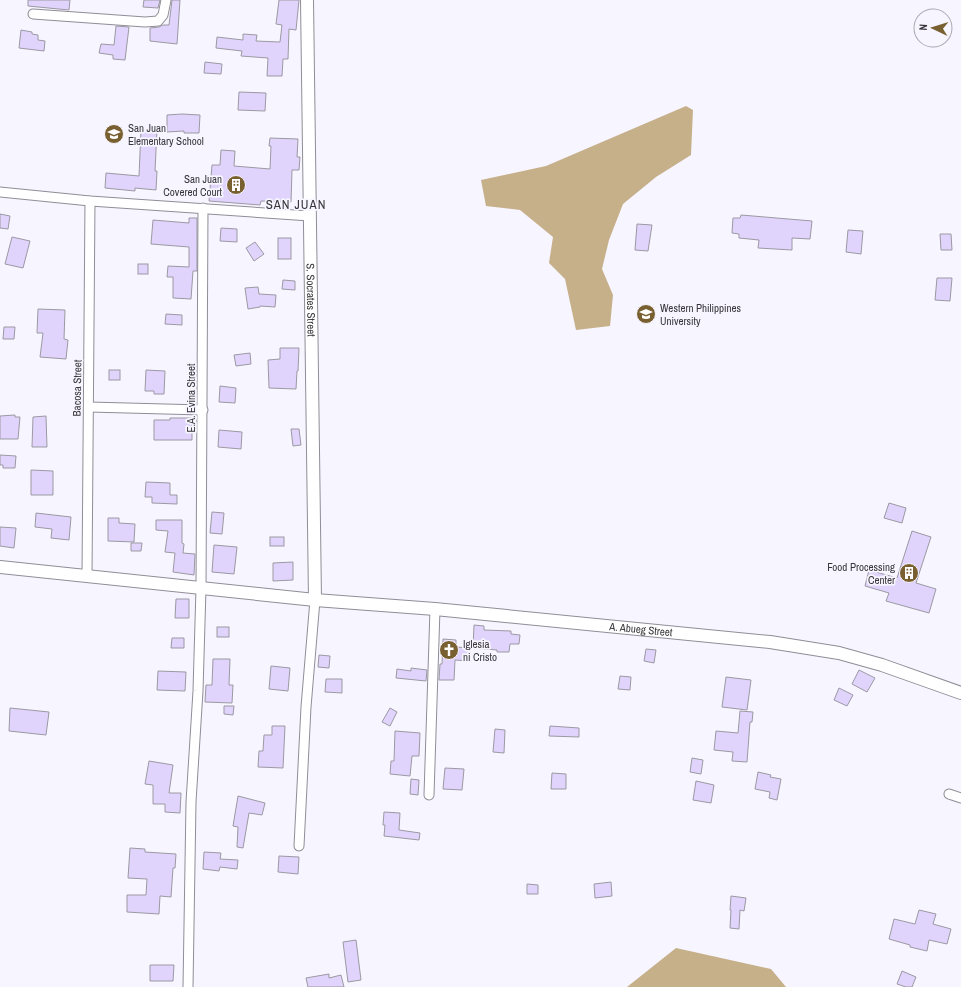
<svg xmlns="http://www.w3.org/2000/svg" width="961" height="987" viewBox="0 0 961 987" font-family="'Archivo Narrow',sans-serif">
	<style>
		.water { fill: #c6b08a }
		.building { fill: #e0d4fd; stroke: #9c99a2 }
		.lines { fill: none; stroke-linecap: round; stroke-linejoin: round }
		.street-casing { stroke: #908d96; stroke-width: 11 }
		.secondary-casing { stroke: #908d96; stroke-width: 14 }
		.street { stroke: #fff; stroke-width: 9 }
		.secondary { stroke: #fff; stroke-width: 12 }
		.labels { text-anchor: middle; dominant-baseline: central; stroke-width: 3.5; stroke-linejoin: round; paint-order: stroke }
		.poi-label { font-size: 11px; fill: #38363a; stroke: #f7f5ff; text-anchor: start }
		.street-label { font-size: 11px; fill: #38363a; stroke: #f7f5ff }
		.quarter-label { font-size: 13px; letter-spacing: 1px; fill: #38363a; stroke: #f7f5ff }
	</style>
	<rect width="100%" height="100%" fill="#f7f5ff"/>
	<g class="water">
		<path d="M686,106L693,110L691,155L656,177L623,204L609,240L602,269L613,295L610,326L576,330L565,279L549,263L553,237L520,210L486,206L481,180L546,166Z"/>
		<path d="M676,948L771,969L786,987H627Z"/>
	</g>
	<g class="building">
		<path d="M28,0H70L69,10L28,6Z"/>
		<path d="M144,0H160L158,8L143,7Z"/>
		<path d="M172,0H180L177,44L150,41V28L159,27L163,25H169Z"/>
		<path d="M279,0H299L296,30L289,29L288,59H283L282,76H267L268,58L241,56L242,51L216,48L217,37L243,40V34L257,35L256,41L280,42L282,25L276,24Z"/>
		<path d="M116,26L129,27L125,60L113,59V55L99,53L101,44L114,45Z"/>
		<path d="M21,30L32,32V34L38,35V40L45,41L44,51L19,48Z"/>
		<path d="M205,62L222,64L221,74L204,73Z"/>
		<path d="M239,92L266,93L265,111L238,110Z"/>
		<path d="M182,114L200,115L199,133H184V131L167,132V115Z"/>
		<path d="M141,130H157L155,171H157L156,190L135,188V191L105,188L106,173L139,176Z"/>
		<path d="M270,138L298,139L297,157H300L299,170H292L291,202L261,201L260,205L209,201L212,165H220L221,150L235,151L234,166L270,169L271,146H269Z"/>
		<path d="M0,214L10,216L8,229L0,228Z"/>
		<path d="M741,215L812,221L810,239L792,238V250L758,248L759,240L739,238V234L732,233L733,218H740Z"/>
		<path d="M189,218H197V271H193L191,299L173,298V277H167L168,266L189,267V247L151,244L153,220L189,223Z"/>
		<path d="M637,224L652,225L648,251L635,250Z"/>
		<path d="M221,228L237,229V242L220,241Z"/>
		<path d="M848,230L863,231L861,254L846,252Z"/>
		<path d="M940,234H951L952,250H941Z"/>
		<path d="M12,237L30,241L23,268L5,264Z"/>
		<rect x="278" y="238" width="13" height="21"/>
		<path d="M255,242L264,254L254,261L246,248Z"/>
		<rect x="138" y="264" width="10" height="10"/>
		<path d="M937,278H952L950,301L935,300Z"/>
		<path d="M283,280L295,281V290L282,289Z"/>
		<path d="M258,287L259,294L276,295L275,307L260,306V307L248,309L245,288Z"/>
		<path d="M38,309L65,310L64,339L68,340L66,359L40,357L43,333H37Z"/>
		<path d="M166,314L182,315V325L165,324Z"/>
		<path d="M4,327H15L14,339H3Z"/>
		<path d="M280,348H299L298,371H297L296,389L269,388L268,360L280,359Z"/>
		<path d="M250,353L251,364L236,366L234,355Z"/>
		<rect x="109" y="370" width="11" height="10"/>
		<path d="M146,370L165,371L164,394H154V391H145Z"/>
		<path d="M220,386L236,388L235,403L219,402Z"/>
		<path d="M15,415V417H20L18,439H0V416Z"/>
		<path d="M46,416L47,447H32L33,417Z"/>
		<path d="M170,418H192V440H154V420H170Z"/>
		<path d="M291,429H299L301,445L293,446Z"/>
		<path d="M219,430L242,432L241,449L218,447Z"/>
		<path d="M0,455L16,456L15,468H3V465H0Z"/>
		<path d="M31,470L53,471V495H31Z"/>
		<path d="M146,482L170,483V495H177V504L152,503V497H145Z"/>
		<path d="M889,503L906,508L902,523L884,518Z"/>
		<path d="M212,512L224,513L222,534L210,533Z"/>
		<path d="M36,513L71,517L69,540L51,538L52,529L35,527Z"/>
		<path d="M108,518H119V523L135,524L134,542L108,541Z"/>
		<path d="M156,520H182V543L184,544L183,553L195,554L194,575L173,572L175,553L165,552L168,531L156,530Z"/>
		<path d="M0,527L16,528L14,548L0,546Z"/>
		<path d="M912,531L931,537L916,583L936,589L929,613L886,601L889,593L865,586L869,570L897,578Z"/>
		<rect x="270" y="537" width="14" height="9"/>
		<path d="M131,543H142L141,551H131Z"/>
		<path d="M214,545L237,547L234,574L212,572Z"/>
		<path d="M293,562V580L273,581V563Z"/>
		<path d="M176,599H189V618H175Z"/>
		<path d="M474,625L484,626V630L511,631V634L520,635L519,644H510L509,652H497V650L473,648Z"/>
		<rect x="217" y="627" width="12" height="10"/>
		<path d="M172,638H184V648H171Z"/>
		<path d="M443,639L456,640V647L470,648L469,661L455,660L454,680H439L440,664H442Z"/>
		<path d="M646,649L656,650L654,663L644,661Z"/>
		<path d="M319,655L330,656L329,668L318,667Z"/>
		<path d="M213,659H230L229,685H233L232,703L205,702L206,685H212Z"/>
		<path d="M271,666L290,668L288,691L269,689Z"/>
		<path d="M411,668L427,670L426,681L396,678L397,669L411,671Z"/>
		<path d="M859,670L875,678L867,692L852,684Z"/>
		<path d="M158,671L186,672L185,691L157,690Z"/>
		<path d="M620,676L631,677L630,690L618,689Z"/>
		<path d="M726,677L751,680L747,710L722,707Z"/>
		<path d="M326,679H342V693L325,692Z"/>
		<path d="M839,688L853,695L847,706L834,700Z"/>
		<path d="M224,706H234L233,715L224,714Z"/>
		<path d="M10,708L49,712L46,735L9,731Z"/>
		<path d="M390,708L397,712L390,726L382,722Z"/>
		<path d="M740,711L753,712L752,722H750L747,762L732,761L733,752L714,750L716,731L738,733Z"/>
		<path d="M272,726H285L283,768L258,767L259,751H263L264,735H272Z"/>
		<path d="M550,726L579,728V737L549,736Z"/>
		<path d="M495,729L505,730L504,753L493,752Z"/>
		<path d="M395,731L420,733L419,756H412L410,776L390,774L391,761H394Z"/>
		<path d="M692,758L703,760L701,774L690,772Z"/>
		<path d="M149,761L173,765L169,793H181L180,813L165,812V804H153V785L145,784Z"/>
		<path d="M445,768L464,769L462,790L443,789Z"/>
		<path d="M758,772L771,775L770,777L781,779L777,800L769,798L770,792L755,789Z"/>
		<path d="M552,773L566,774V789H551Z"/>
		<path d="M411,779L419,780L418,795L410,794Z"/>
		<path d="M696,781L714,785L711,803L693,800Z"/>
		<path d="M238,796L265,803L262,815L249,813L243,848L237,847L238,827L233,826Z"/>
		<path d="M384,812L400,813L399,830L420,833L419,840L384,836L385,825H383Z"/>
		<path d="M130,848L145,849V852L176,854L175,868H173L171,897L160,896L159,914L127,912V895H146L147,879L128,878Z"/>
		<path d="M204,852L221,853L220,859L238,860L237,869L220,867L219,871L203,869Z"/>
		<path d="M279,856L299,857L298,874L278,872Z"/>
		<path d="M611,882L612,896L595,898L594,884Z"/>
		<path d="M527,884L538,885V894H527Z"/>
		<path d="M731,896L746,898L744,911L740,910L739,929L730,928L731,910H730Z"/>
		<path d="M919,910L936,914L933,924L951,929L947,944L929,940L927,951L910,947V945L889,939L894,919L915,924Z"/>
		<path d="M356,940L361,980L348,982L343,942Z"/>
		<path d="M150,965H174L173,981H150Z"/>
		<path d="M902,971L916,977L912,987H906L897,984Z"/>
		<path d="M329,974V978L341,975L344,987H308L306,978Z"/>
	</g>
	<g class="lines">
		<defs>
			<g id="street">
				<path d="M33,14L145,22L158,21L163,15L166,0"/>
				<path d="M0,192L90,201L310,216"/>
				<path d="M89,407L203,410"/>
				<path d="M87,576L90,201"/>
				<path d="M949,794L961,798"/>
				<path d="M429,795L435,609"/>
				<path d="M299,846L306,707L315,600"/>
				<path d="M188,987L191,802L198,691L201,588L203,208"/>
			</g>
			<g id="secondary">
				<path id="s1" d="M307,0L315,600"/>
				<path id="s2" d="M0,567L315,600L435,609L770,642L839,653L882,665L961,693"/>
			</g>
		</defs>
		<use href="#street" class="street-casing"/>
		<use href="#secondary" class="secondary-casing"/>
		<use href="#street" class="street"/>
		<use href="#secondary" class="secondary"/>
	</g>
	<defs>
		<symbol id="school-disc" viewBox="-11 -11 22 22"><circle r="9.5" fill="#796031" stroke="#f7f5ff"/><path d="M0-5L7-2L0 1L-7-2ZM-4 1L0 2.5L4 1V4Q0 6-4 4Z" fill="#fff"/></symbol>
		<symbol id="building-disc" viewBox="-11 -11 22 22"><circle r="9.5" fill="#796031" stroke="#f7f5ff"/><path d="M-4-6H4V6H1V3H-1V6H-4ZM-2.5-4.3h1.7v1.8h-1.7ZM.8-4.3h1.7v1.8H.8ZM-2.5-1h1.7V.8h-1.7ZM.8-1h1.7V.8H.8Z" fill="#fff"/></symbol>
		<symbol id="university-disc" viewBox="-11 -11 22 22"><circle r="9.5" fill="#796031" stroke="#f7f5ff"/><path d="M0-5L7-2L0 1L-7-2ZM-4 1L0 2.5L4 1V4Q0 6-4 4Z" fill="#fff"/></symbol>
		<symbol id="church-disc" viewBox="-11 -11 22 22"><circle r="9.5" fill="#796031" stroke="#f7f5ff"/><path d="M-1.2-6h2.4v3.5h3.3v2.4h-3.3V6h-2.4V-.1h-3.3v-2.4h3.3Z" fill="#fff"/></symbol>
	</defs>
	<g fill-rule="evenodd">
		<use href="#school-disc" x="103" y="123" width="22" height="22"/>
		<use href="#building-disc" x="225" y="174" width="22" height="22"/>
		<use href="#university-disc" x="635" y="303" width="22" height="22"/>
		<use href="#building-disc" x="898" y="562" width="22" height="22"/>
		<use href="#church-disc" x="438" y="639" width="22" height="22"/>
	</g>
	<g class="labels">
		<g class="poi-label">
			<text x="128" y="128">San Juan<tspan x="128" dy="13">Elementary School</tspan></text>
			<text x="222" y="179" text-anchor="end">San Juan<tspan x="222" dy="13">Covered Court</tspan></text>
			<text x="660" y="308">Western Philippines<tspan x="660" dy="13">University</tspan></text>
			<text x="895" y="567" text-anchor="end">Food Processing<tspan x="895" dy="13">Center</tspan></text>
			<text x="463" y="644">Iglesia<tspan x="463" dy="13">ni Cristo</tspan></text>
		</g>
		<g class="street-label">
			<text stroke="none"><textPath href="#s1" startOffset="300">S. Socrates Street</textPath></text>
			<text transform="translate(77 388) rotate(-89)">Bacosa Street</text>
			<text transform="translate(191 398) rotate(-90)">E.A. Evina Street</text>
			<text stroke="none"><textPath href="#s2" startOffset="644">A. Abueg Street</textPath></text>
		</g>
		<g class="quarter-label">
			<text x="296" y="204">SAN JUAN</text>
		</g>
	</g>
	<g transform="translate(933 28) rotate(274)"><circle r="19" fill="#f7f5ff" stroke="#aba9b0"/>
	<path d="M0-3L7 15L0 10L-7 15Z" fill="#796031"/>
	<text y="-6" font-size="11" font-weight="bold" text-anchor="middle" fill="#38363a">N</text>
	</g>
</svg>
